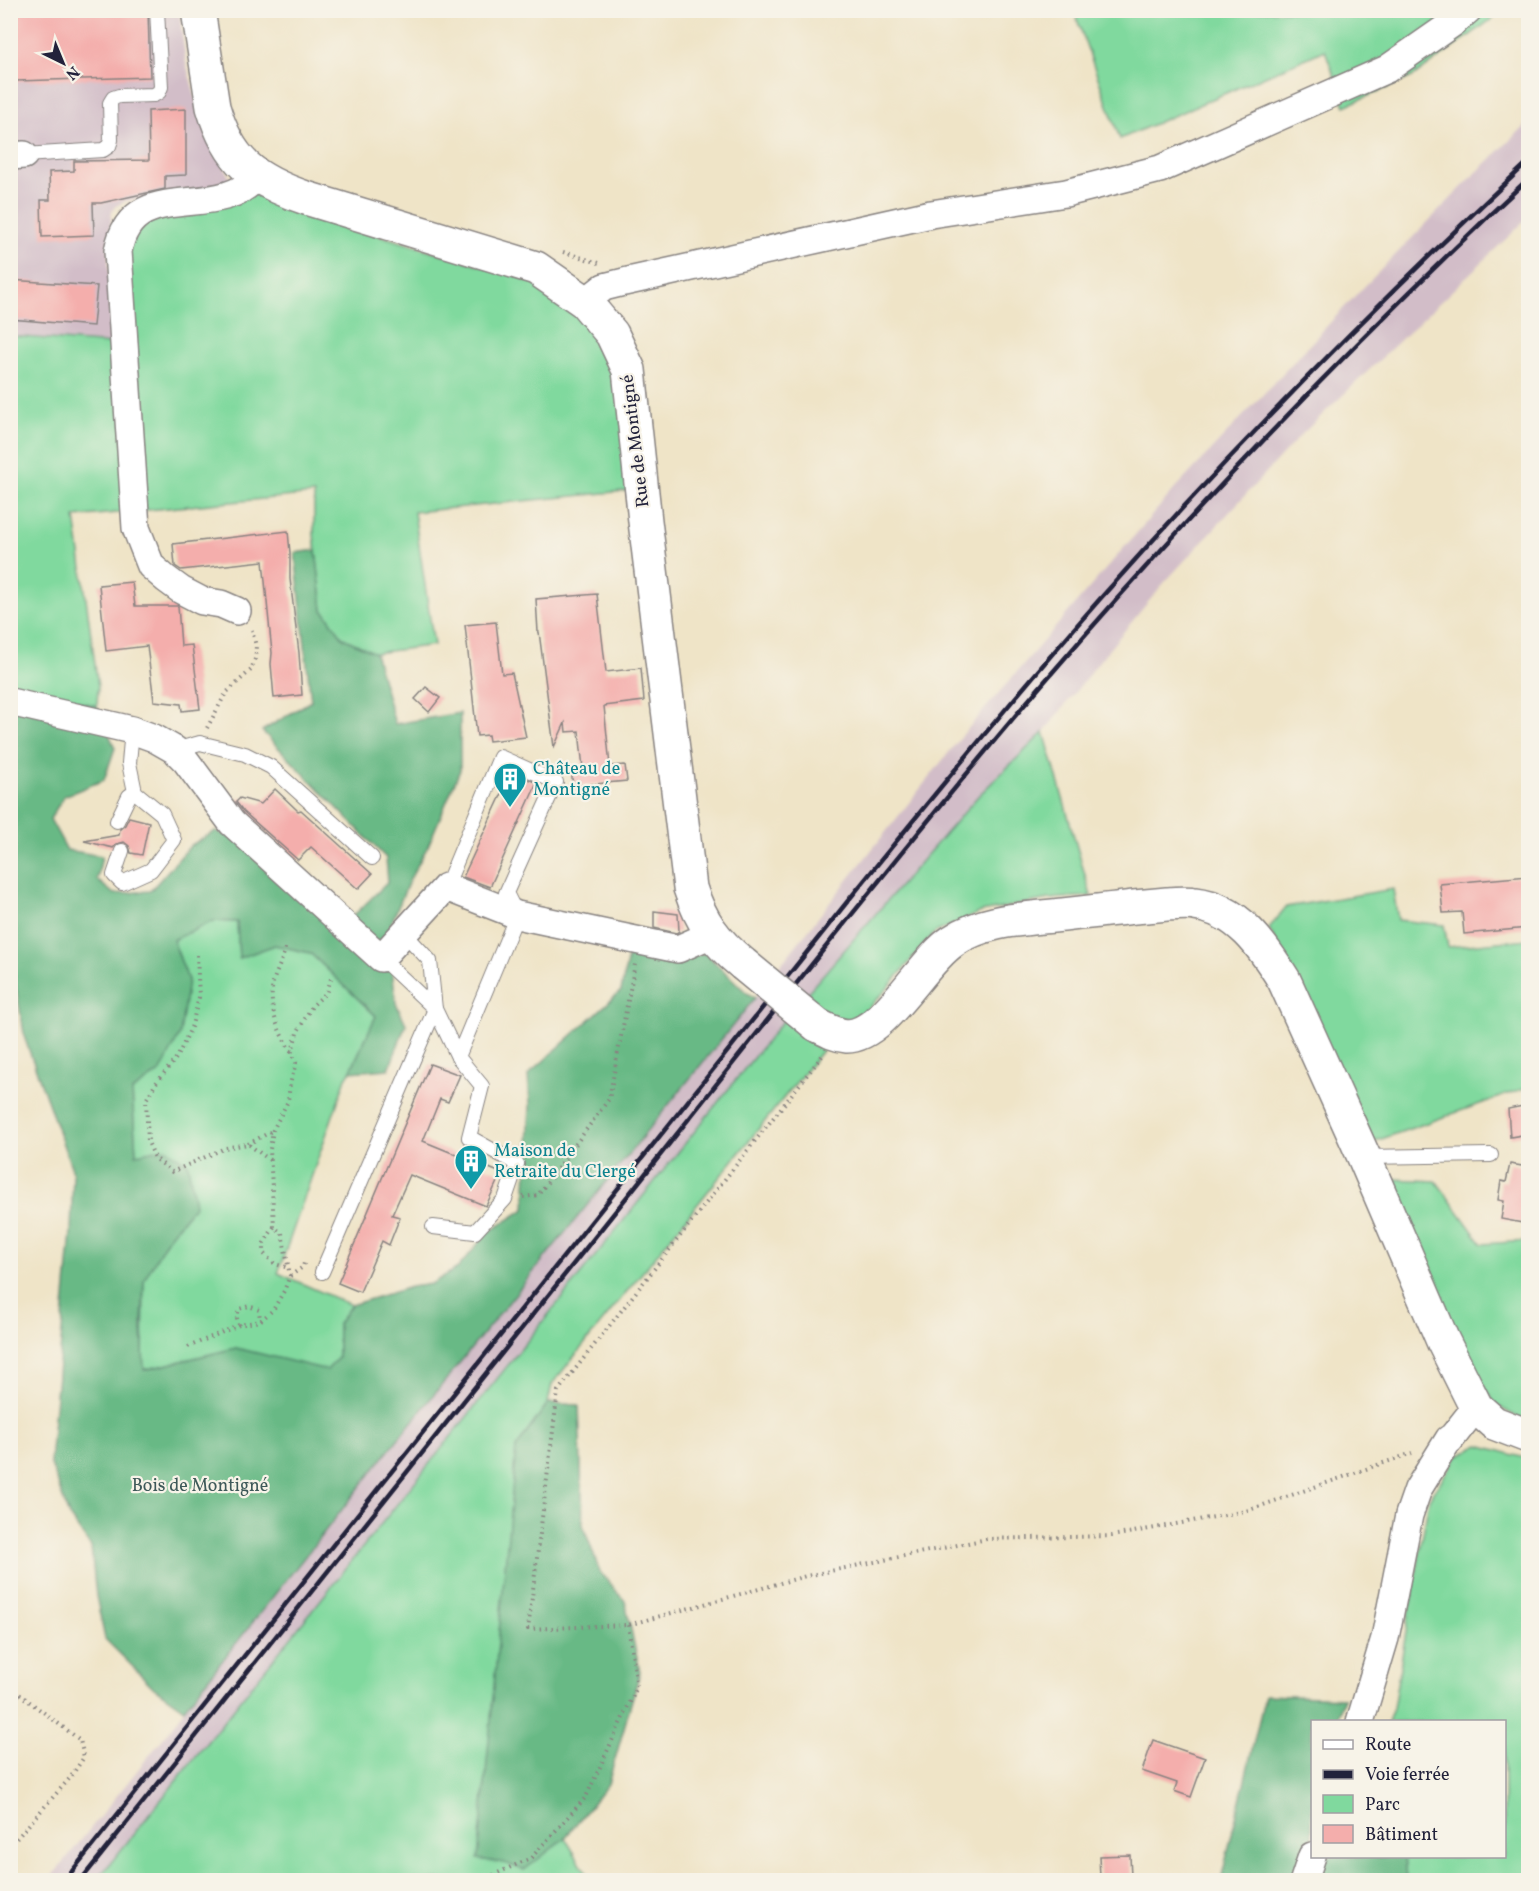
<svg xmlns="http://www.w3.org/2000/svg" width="1539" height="1891" viewBox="0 0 1539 1891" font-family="Vollkorn,serif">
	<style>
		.industrial { fill: #d2bdc8 }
		.green { fill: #80d99e; stroke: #517e6c; stroke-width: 1.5 }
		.forest { fill: #68b985; stroke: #456e60; stroke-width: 1.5 }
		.building { fill: #f4aeac }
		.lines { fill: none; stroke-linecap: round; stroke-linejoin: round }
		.service-casing { stroke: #888381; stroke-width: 16 }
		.minor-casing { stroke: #888381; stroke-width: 30 }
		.tertiary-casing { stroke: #888381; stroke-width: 36 }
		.path { stroke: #888381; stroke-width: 4; stroke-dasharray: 1.5 4.5; stroke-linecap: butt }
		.service { stroke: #fff; stroke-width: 14 }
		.minor { stroke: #fff; stroke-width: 27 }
		.tertiary { stroke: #fff; stroke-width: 33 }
		.rail { stroke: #22223b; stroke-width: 4.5 }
		.tertiary-bridge-casing { stroke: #888381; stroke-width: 36; stroke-linecap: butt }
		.tertiary-bridge { stroke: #fff; stroke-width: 33 }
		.labels { text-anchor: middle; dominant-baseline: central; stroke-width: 4.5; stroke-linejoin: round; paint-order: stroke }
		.street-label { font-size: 18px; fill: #22223b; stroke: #f7f3e8 }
		.culture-label { font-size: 18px; fill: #0d838f; stroke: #f7f3e8; text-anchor: start }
		.park-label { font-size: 18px; fill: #3e5959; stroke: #f7f3e8 }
	</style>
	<rect width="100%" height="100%" fill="#f7f3e8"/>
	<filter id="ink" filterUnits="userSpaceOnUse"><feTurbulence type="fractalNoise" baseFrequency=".0167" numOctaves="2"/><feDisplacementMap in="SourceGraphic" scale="12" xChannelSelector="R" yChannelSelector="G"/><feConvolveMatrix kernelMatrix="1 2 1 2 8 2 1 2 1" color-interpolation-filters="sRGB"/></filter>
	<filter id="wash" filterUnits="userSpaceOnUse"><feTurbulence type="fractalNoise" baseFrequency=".008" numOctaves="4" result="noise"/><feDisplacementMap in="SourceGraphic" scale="24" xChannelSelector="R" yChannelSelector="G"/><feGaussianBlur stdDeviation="1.35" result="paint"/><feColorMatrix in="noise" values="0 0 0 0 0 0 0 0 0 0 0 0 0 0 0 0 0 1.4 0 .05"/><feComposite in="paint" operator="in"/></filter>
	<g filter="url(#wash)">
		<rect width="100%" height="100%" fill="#efe4c7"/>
		<g class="industrial">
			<path d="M10,11H179L186,63L198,106L232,184L126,201L116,206L112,212L108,247L112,344L11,336Z"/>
			<path d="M1528,123V218L1298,438L1164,583L1101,659L1044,732L978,796L801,1000L771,977L965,732L1173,491L1355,296L1474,175Z"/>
			<path d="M761,990L790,1012L97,1880H49L177,1721L184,1709L398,1439Z"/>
		</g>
		<g class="green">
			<path d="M1074,11H1503L1414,76L1345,106L1325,50L1120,139Z"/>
			<path d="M260,191L280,206L540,283L593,321L618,376L634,490L414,512L434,645L375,653L343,638L323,610L314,535V494L75,517L98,687L97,706L11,686V336L112,344L125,249L149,214Z"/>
			<path d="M1044,732L1091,896L1049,899L981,912L934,933L886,990L858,1019L836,1022L801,1000L978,796Z"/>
			<path d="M1393,889L1398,920L1444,925L1448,947L1528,939V1087L1373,1142L1269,928L1286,907Z"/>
			<path d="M213,921L237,922L239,958L275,945L310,953L376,1016L350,1072L346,1078L278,1273L351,1305L338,1324V1358L327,1370L236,1348L143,1370L144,1280L168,1238L195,1205L136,1154L132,1091L161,1071L188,980L173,940Z"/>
			<path d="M790,1012L825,1047L552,1384L548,1403L516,1448L504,1863L524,1870L565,1838L591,1880H97Z"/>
			<path d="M1391,1179L1436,1181L1482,1244L1528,1241V1423L1497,1406L1473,1373L1447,1316Z"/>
			<path d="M1479,1445L1528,1459V1880H1407L1405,1857L1504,1856V1722H1388L1393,1708L1429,1499L1457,1456Z"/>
		</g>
		<g class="forest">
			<path d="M316,550L323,610L343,638L375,653L395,724L460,713V770L428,846L409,881L388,931L396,1003L406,1024L389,1069L350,1072L376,1016L310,953L275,945L239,958L237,922L213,921L173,940L188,980L180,1034L161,1071L132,1091L136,1154L166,1148L188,1164L195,1205L168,1238L144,1280L142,1325L144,1370L236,1348L327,1370L338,1358V1324L351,1305L411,1287L431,1284L458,1268L487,1233L525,1209L530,1105L528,1075L621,991L629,951L667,961L705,953L747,993L755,998L398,1439L184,1709L154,1688L105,1639L96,1596L91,1547L69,1516L50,1462L71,1232L73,1172L25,1039L11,958L10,686L97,706L115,748L104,780L64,796L50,819L67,850L102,856L97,880L114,894L150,891L191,845L216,831L244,843L352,917L388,882L386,858L262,731L311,701L295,553Z"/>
			<path d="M548,1403L579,1405L583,1525L600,1572L625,1601L640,1672L608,1784L565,1838L524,1870L504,1863L478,1859L516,1448Z"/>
			<path d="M1265,1695L1344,1698L1336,1721L1312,1722V1856L1405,1857L1407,1880H1221Z"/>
		</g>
		<g id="blocks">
			<g class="building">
				<path d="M14,10H148L150,77L16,81Z"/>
				<path d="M186,109V175L165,176V189L101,203H93L94,235L42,237L41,200H50L49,172L74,171V161L149,160L148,111Z"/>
				<path d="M10,280L97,286L93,326L10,319Z"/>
				<path d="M288,531L290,553V579L299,653L302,695L274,698L271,664L272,653L263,561L181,570L175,566L173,544Z"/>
				<path d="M132,582L135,606H178L181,646L192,645L200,709L182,711L181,704L154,701L147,646L106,651L99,585Z"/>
				<path d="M597,594L606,672L641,668L644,701L604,706L610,766L625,765L627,781L573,786L571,770L583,768L579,731L566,732L565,723L554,747L539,632H538L536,599Z"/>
				<path d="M496,622L502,674L512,673L526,737L489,741L488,735L477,736L465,625Z"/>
				<path d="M426,687L440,698L429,712L415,699Z"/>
				<path d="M512,772L537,783L490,887L463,877Z"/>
				<path d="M275,789L298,811L301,810L372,874L358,889L311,847L298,860L244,812L236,802L240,798L261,804Z"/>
				<path d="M129,817L149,822L142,855L131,853L129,846L124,842L117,844L113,848L84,841L119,835L120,829L125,825Z"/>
				<path d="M1528,876V928L1464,934L1462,912L1443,913L1440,884Z"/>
				<path d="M654,911L678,914L679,931L676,933L654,928Z"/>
				<path d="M430,1064L460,1075L448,1102L440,1099L423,1141L501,1173L486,1206L410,1175L392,1215L400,1217L389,1245L382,1241L360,1292L338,1283Z"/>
				<path d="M1528,1105V1134L1510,1137L1508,1109Z"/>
				<path d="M1510,1164L1528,1167V1224L1501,1219L1504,1201L1498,1200L1501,1181L1506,1182Z"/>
				<path d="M1153,1740L1205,1758L1191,1797L1174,1791L1177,1783L1142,1771Z"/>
				<path d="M1130,1855L1131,1877H1100L1099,1856Z"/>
			</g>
		</g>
	</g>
	<g filter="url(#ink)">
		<use href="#blocks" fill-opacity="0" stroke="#888381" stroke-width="1.5"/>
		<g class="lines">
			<defs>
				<g id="service">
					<path d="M24,155L103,150L109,146L111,140L110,103L113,98L119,96L154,95L159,92L161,87L157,10"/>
					<path d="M175,750L200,743L245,754L271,767L372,858"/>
					<path d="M117,821L129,796L135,792"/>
					<path d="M122,851L114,875L122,883L151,870L174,840L162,814L135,792L129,763L132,730"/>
					<path d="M446,887L500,757L556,782L506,893L517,915L458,1057"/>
					<path d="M381,958L435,1009L458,1057L482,1086L469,1137L517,1164L505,1199L475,1232L433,1227"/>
					<path d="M1364,1157L1491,1155"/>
					<path d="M322,1272L435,1009L430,961L403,932"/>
				</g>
				<g id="minor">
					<path d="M10,156L24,155"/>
					<path d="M585,302L604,287L624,282L931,214L1066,193L1160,169L1387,69L1453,23L1468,10"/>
					<path d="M237,611L221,604L202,601L181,590L166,579L151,566L136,528L118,251C132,174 218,224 257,176"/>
					<path d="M10,702L132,730L154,738L175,750L186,761L232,823L381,958L446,887L517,915L678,949L712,934"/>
					<path d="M1360,1722L1385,1638L1409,1515L1418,1489L1449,1439L1450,1440L1476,1407"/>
					<path d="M1304,1880L1312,1856"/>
				</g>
				<g id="tertiary">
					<path d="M198,10L213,107C229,161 253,180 306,198L536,268L585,302L612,334L629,370L645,521L690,888C701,922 715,941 743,964"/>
					<path d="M817,1025C827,1030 836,1035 847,1036C884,1036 922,961 953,941C985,919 1026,919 1063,915C1097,911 1132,907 1167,904C1176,904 1186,902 1195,904C1238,909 1263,946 1284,980L1364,1157L1443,1341L1476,1407L1494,1423L1528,1436"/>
				</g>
			</defs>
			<use href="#service" class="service-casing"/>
			<use href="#minor" class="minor-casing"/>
			<use href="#tertiary" class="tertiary-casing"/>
			<g class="path">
				<path d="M563,252L599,263"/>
				<path d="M207,728L226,693L251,670L255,659L256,646L252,630"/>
				<path d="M285,948C283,959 278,968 274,979C267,1003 277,1031 291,1051"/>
				<path d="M197,955L199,997L192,1025L178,1056L156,1083L146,1100L148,1142L155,1158L172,1172L225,1148L248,1144L271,1161"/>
				<path d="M822,1056L558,1391L528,1629L628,1625L806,1576L987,1539L1112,1536L1246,1511L1412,1453"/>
				<path d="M248,1144L272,1131"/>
				<path d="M523,1197L538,1195L609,1099L635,964"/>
				<path d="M274,1227L264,1243V1254L275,1264L289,1268"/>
				<path d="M290,1276L282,1233L274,1227L270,1149L273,1130L288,1101L290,1084L296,1063L292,1052L297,1033L312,1006L327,992L332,975"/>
				<path d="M239,1325L237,1318L239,1309L249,1306L259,1310L260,1320"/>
				<path d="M188,1347L239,1325L260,1321L273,1310L284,1291L290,1276L303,1267L304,1263"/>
				<path d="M10,1687L80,1740L84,1757L70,1778L10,1846"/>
				<path d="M482,1880L531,1858L586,1797L637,1687L628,1625"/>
			</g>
			<use href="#service" class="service"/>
			<use href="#minor" class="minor"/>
			<use href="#tertiary" class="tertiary"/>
			<g class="rail">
				<path d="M65,1880L851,897C932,797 1014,697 1099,600C1235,447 1379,301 1528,162"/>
				<path d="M81,1880C268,1647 455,1413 642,1178C772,1014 902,849 1038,689C1192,510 1356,339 1528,179"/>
			</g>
			<defs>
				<path id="tertiary-bridge" d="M743,964L817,1025"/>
			</defs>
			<use href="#tertiary-bridge" class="tertiary-bridge-casing"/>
			<use href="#tertiary-bridge" class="tertiary-bridge"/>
		</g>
	</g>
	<defs>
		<symbol id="building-pin" viewBox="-11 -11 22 30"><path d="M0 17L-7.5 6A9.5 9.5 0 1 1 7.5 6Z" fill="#0f9aa8" stroke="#f7f3e8"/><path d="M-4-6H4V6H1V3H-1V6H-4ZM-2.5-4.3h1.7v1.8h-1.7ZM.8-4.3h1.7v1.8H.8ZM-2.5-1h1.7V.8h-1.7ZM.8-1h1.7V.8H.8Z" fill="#fff"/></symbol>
	</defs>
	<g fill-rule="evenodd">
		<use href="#building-pin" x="491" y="760" width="38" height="52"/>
		<use href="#building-pin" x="452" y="1142" width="38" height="52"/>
	</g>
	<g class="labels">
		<g class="street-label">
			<text transform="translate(636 441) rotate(-97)">Rue de Montigné</text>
		</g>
		<g class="culture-label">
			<text x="533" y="769">Château de<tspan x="533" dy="21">Montigné</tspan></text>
			<text x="494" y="1151">Maison de<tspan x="494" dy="21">Retraite du Clergé</tspan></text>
		</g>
		<g class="park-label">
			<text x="200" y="1486">Bois de Montigné</text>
		</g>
	</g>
	<rect width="1539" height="1891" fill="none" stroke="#f7f3e8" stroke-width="36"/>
	<rect x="1311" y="1720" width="195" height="138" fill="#f7f3e8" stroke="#a29fa3" stroke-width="1.5"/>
	<rect x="1323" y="1740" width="30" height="9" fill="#ffffff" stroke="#a29fa3" stroke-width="1.5"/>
	<text x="1365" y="1750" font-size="18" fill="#22223b">Route</text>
	<rect x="1323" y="1770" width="30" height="9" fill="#22223b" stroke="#a29fa3" stroke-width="1.5"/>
	<text x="1365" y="1780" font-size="18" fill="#22223b">Voie ferrée</text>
	<rect x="1323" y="1795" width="30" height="18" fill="#80d99e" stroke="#a29fa3" stroke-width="1.5"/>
	<text x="1365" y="1810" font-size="18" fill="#22223b">Parc</text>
	<rect x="1323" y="1825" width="30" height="18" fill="#f4aeac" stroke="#a29fa3" stroke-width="1.5"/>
	<text x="1365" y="1840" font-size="18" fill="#22223b">Bâtiment</text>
	<g transform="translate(63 63) rotate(137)" stroke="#f7f3e8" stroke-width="4.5" paint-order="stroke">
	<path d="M0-4.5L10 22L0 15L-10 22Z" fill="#22223b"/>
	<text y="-9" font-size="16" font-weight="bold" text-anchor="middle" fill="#22223b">N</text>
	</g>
</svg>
